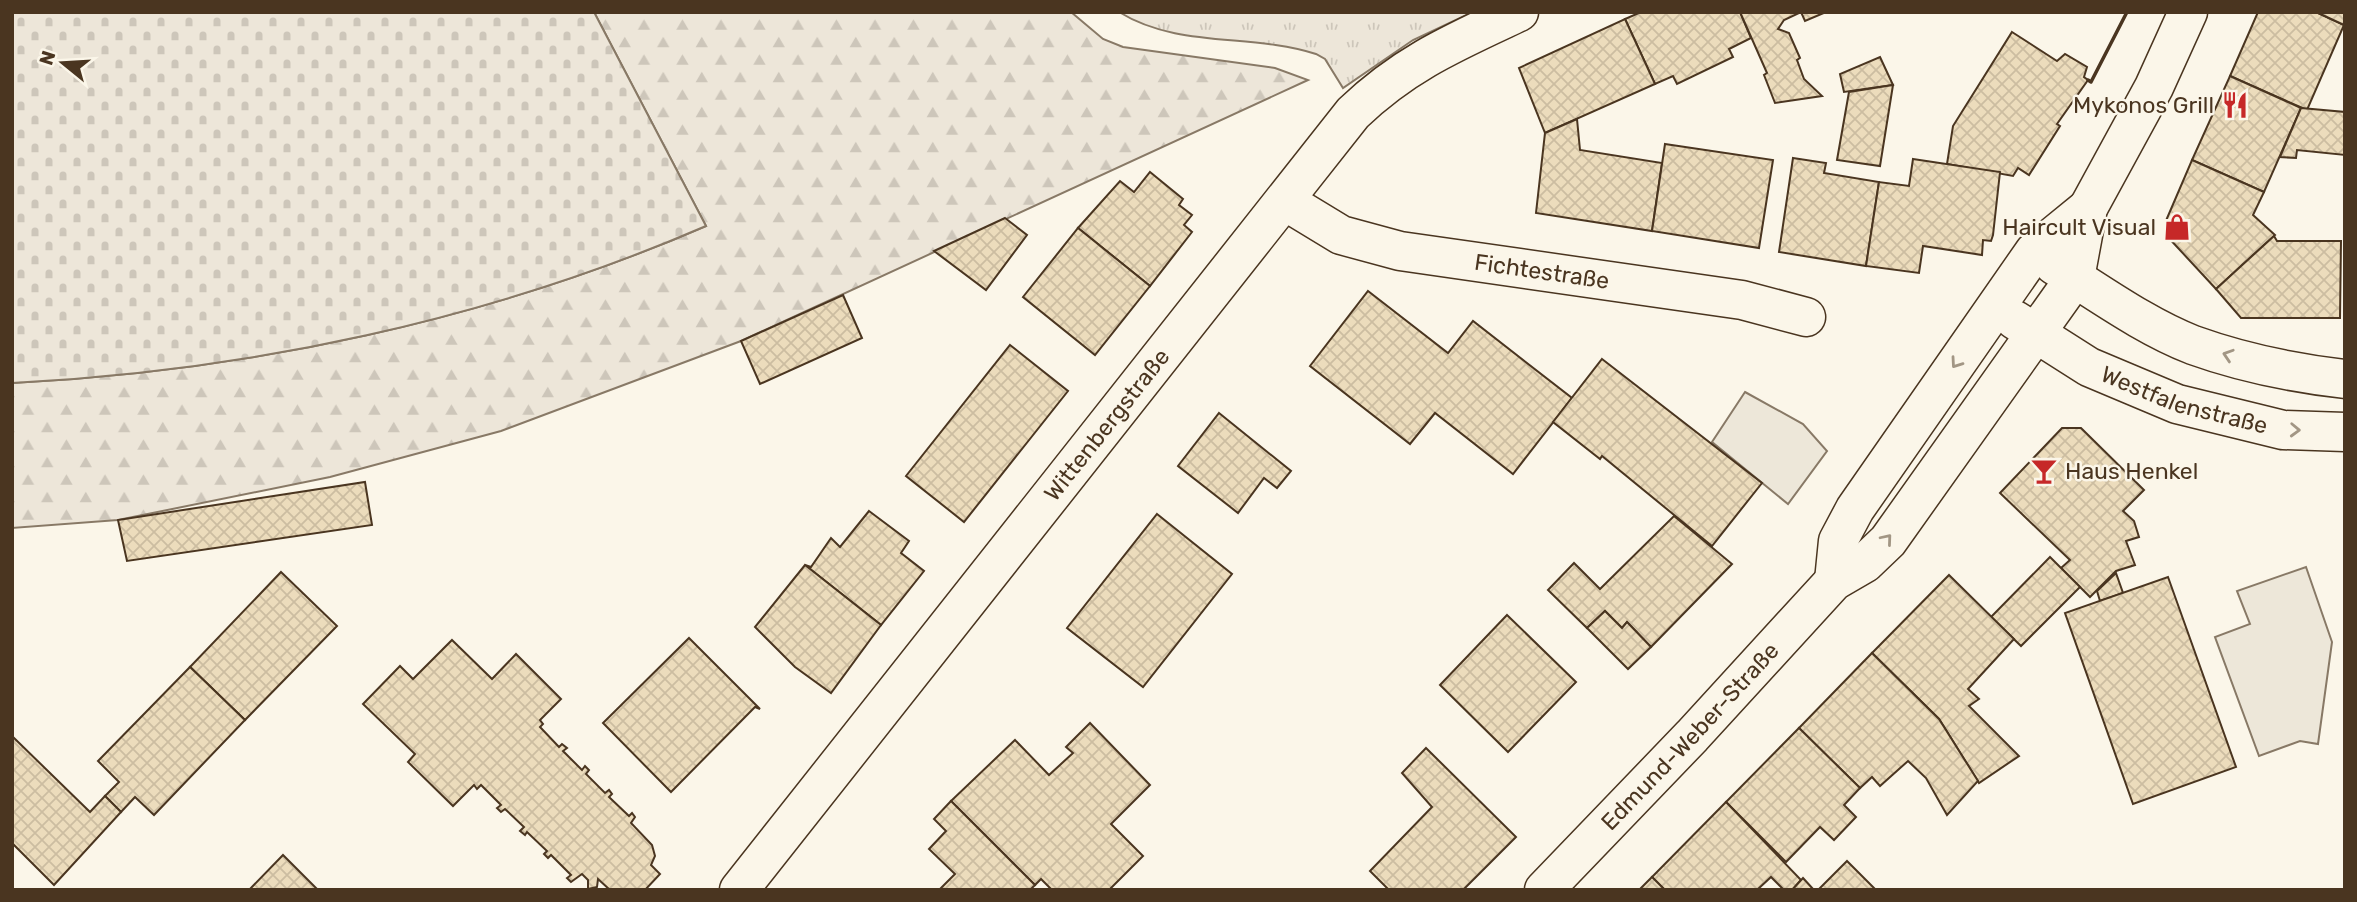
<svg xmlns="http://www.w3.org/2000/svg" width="2357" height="902" viewBox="0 0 2357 902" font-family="Rubik,sans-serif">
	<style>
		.grass { fill: url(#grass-tufts); stroke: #887966; stroke-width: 2 }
		.forest { fill: url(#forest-firs); stroke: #887966; stroke-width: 2 }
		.cemetery { fill: url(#cemetery-stones); stroke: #887966; stroke-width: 2 }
		.parking { fill: #ede7d9; stroke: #887966; stroke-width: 2 }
		.building { fill: url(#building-cross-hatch); stroke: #4a3520; stroke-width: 2 }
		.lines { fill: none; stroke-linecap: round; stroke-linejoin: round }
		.minor-casing { stroke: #4a3520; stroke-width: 41 }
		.minor { stroke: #fbf6e9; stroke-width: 38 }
		.wall { stroke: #4a3520; stroke-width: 3.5 }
		.oneway { stroke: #a29684 }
		.labels { text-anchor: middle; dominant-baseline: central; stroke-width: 5; stroke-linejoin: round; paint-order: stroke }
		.poi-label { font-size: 23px; fill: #4a3520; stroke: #fbf6e9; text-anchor: end }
		.street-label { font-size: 23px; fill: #4a3520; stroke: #fbf6e9 }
	</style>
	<defs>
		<pattern id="grass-tufts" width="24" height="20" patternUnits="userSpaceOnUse" patternTransform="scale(1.75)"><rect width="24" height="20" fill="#ede6d9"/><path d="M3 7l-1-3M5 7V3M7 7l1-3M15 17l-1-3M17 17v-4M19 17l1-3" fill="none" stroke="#cdc6ba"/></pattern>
		<pattern id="forest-firs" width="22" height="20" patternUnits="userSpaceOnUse" patternTransform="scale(1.75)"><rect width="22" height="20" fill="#ede6d9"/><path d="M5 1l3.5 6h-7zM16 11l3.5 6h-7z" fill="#cdc6ba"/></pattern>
		<pattern id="cemetery-stones" width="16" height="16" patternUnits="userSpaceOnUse" patternTransform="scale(1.75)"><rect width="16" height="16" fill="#ede6d9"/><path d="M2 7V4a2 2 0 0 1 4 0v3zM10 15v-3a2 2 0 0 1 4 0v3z" fill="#cdc6ba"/></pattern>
		<pattern id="building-cross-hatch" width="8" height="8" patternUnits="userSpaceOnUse" patternTransform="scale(1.75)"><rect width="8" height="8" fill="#ecdcbc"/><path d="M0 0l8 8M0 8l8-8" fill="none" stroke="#ccbda1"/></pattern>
	</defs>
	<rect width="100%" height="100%" fill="#fbf6e9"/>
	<path class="grass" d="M1119,12H1473L1413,40L1343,88L1325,59L1316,54C1252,33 1179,49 1119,12Z"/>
	<path class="forest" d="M594,12H1071L1103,39L1123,47L1275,68L1308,80L741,341L501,431L330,477L118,520L12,528V383C249,371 489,320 706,226Z"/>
	<path class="cemetery" d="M12,12H594L706,226C489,320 249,371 12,383Z"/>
	<g class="parking">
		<path d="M1745,392L1803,424L1827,451L1788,504L1712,442Z"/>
		<path d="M2306,567L2332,642L2318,744L2300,741L2259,756L2215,637L2250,624L2237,591Z"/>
	</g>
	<g class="building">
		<path d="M1641,12H1740L1751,38L1729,49L1733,57L1677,84L1673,76L1655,84L1625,19Z"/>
		<path d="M1740,12H1826L1805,21L1801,12L1784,20L1778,29L1789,33L1800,58L1797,60L1804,79L1822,96L1775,103L1764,75L1767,73Z"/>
		<path d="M2258,12H2316L2344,25L2307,110L2230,76Z"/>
		<path d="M2316,12H2345V24L2344,25Z"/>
		<path d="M1625,19L1655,84L1545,133L1519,68Z"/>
		<path d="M2012,32L2057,61L2065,54L2087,67L2084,77L2088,80L2057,124L2060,126L2029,175L2018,168L2013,176L1947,164L1953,126Z"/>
		<path d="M1880,57L1893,85L1844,92L1840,74Z"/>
		<path d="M2230,76L2301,108L2264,192L2192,160Z"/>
		<path d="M1893,85L1880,166L1837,160L1849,92Z"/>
		<path d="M2301,108L2345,112V155L2297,150L2296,158L2280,157Z"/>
		<path d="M1577,119L1580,150L1662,163L1652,231L1536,213L1545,133Z"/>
		<path d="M1665,144L1773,160L1759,248L1652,231Z"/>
		<path d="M1793,158L1826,163L1824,173L1879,182L1866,266L1779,252Z"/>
		<path d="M1913,159L2000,172L1993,235L1991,241L1983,240L1982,255L1923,246L1919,273L1866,266L1879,182L1909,186Z"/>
		<path d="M2192,160L2264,192L2253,215L2275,235L2216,289L2166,235L2165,223Z"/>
		<path d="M1150,172L1183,199L1179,205L1192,215L1184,225L1192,232L1150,286L1078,228L1120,181L1134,192Z"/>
		<path d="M1005,218L1027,235L986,290L934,251Z"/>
		<path d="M1078,228L1150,286L1095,355L1023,297Z"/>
		<path d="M2274,236L2277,241H2341L2340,318H2241L2216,289Z"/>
		<path d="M1368,291L1448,353L1473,321L1572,398L1513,474L1435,413L1410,444L1310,366Z"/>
		<path d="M843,295L862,338L760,384L741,341Z"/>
		<path d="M1010,345L1068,391L964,522L906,476Z"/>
		<path d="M1602,359L1762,483L1712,546L1602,456L1600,459L1553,422Z"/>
		<path d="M1219,413L1291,471L1277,488L1264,478L1238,513L1178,466Z"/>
		<path d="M2062,428H2081L2144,490L2123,511L2134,521L2139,537L2126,541L2135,565L2116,571L2090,597L2061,568L2070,560L2000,493Z"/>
		<path d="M365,482L372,525L127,561L118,520Z"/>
		<path d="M869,511L909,541L901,553L924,571L881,625L805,565L811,567L831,538L840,547Z"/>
		<path d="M1157,514L1232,574L1143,687L1067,628Z"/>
		<path d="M1674,516L1732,564L1651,647L1627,622L1622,628L1605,611L1587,628L1548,590L1574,563L1600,589Z"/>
		<path d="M2050,557L2080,587L2021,646L1991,617Z"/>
		<path d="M805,565L881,625L831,693L795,667L755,627Z"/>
		<path d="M281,572L337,626L245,720L190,667Z"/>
		<path d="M2116,573L2123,593L2100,601L2097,591Z"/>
		<path d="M1949,575L2014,639L1968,689L1979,699L1969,706L2019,756L1979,783L1939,719L1872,653Z"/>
		<path d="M2168,577L2236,767L2133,804L2065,613Z"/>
		<path d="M1605,611L1622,628L1627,622L1651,647L1628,669L1587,628Z"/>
		<path d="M1507,615L1576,682L1508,752L1440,685Z"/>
		<path d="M689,638L760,709L755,707L671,792L603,723Z"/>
		<path d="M452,640L492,679L516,654L561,699L540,720L543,724L540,727L559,747L562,744L567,748L563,751L582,770L585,766L589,770L586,774L605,793L609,790L612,794L609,797L629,816L632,813L635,817L631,823L652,845L655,856L651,865L660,874L645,890H610L598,879L597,887L588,889V880L582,874L571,882L567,878L571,875L551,855L548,858L544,854L547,851L527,832L525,835L520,831L524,827L505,809L501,812L497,808L501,805L481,785L477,789L474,785L453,806L408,762L415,754L363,704L400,666L413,679Z"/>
		<path d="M1872,653L1939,719L1978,781L1947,815L1926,778L1908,761L1880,786L1872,777L1860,788L1799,728Z"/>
		<path d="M190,667L245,720L154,815L135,797L121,812L105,796L119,782L98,761Z"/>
		<path d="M1090,723L1150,785L1111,824L1143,856L1109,890H1052L1041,879L1035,885L951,801L1015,740L1049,775L1073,753L1066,747Z"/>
		<path d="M1799,728L1860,788L1844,805L1856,817L1834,840L1820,827L1786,862L1726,802Z"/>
		<path d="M12,736L90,812L105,796L121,812L54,885L12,843Z"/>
		<path d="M1426,748L1516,837L1463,890H1389L1370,871L1432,807L1402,773Z"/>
		<path d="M951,801L1035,885L1030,890H939L955,874L929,849L946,831L934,819Z"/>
		<path d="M1726,802L1801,880L1792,890H1784L1771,877L1757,890H1665L1652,877Z"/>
		<path d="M283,855L318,890H249Z"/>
		<path d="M1847,861L1876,890H1818Z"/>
		<path d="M1652,877L1665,890H1639Z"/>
		<path d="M1803,878L1814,890H1792Z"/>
	</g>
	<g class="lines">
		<defs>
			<g id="minor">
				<path id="s1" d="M1285,201L1341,235L1400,251L1742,300L1806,317"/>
				<path d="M2054,265C2098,292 2144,326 2193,345C2243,363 2293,373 2345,379"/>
				<path id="s2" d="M2015,320L2089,367L2177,404L2283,430L2345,432"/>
				<path d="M1834,581L1838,541L1855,509L2034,252L2088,208"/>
				<path id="s3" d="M739,890L1353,113C1405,63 1455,42 1519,12"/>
				<path id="s4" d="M1544,890L1692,736L1834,581L1865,563L1888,541L2075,278L2088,208L2154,87L2188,12"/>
			</g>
		</defs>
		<use href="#minor" class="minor-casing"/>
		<use href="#minor" class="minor"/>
		<path class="wall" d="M2088,80L2091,82L2127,12"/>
	</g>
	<defs><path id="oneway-chevron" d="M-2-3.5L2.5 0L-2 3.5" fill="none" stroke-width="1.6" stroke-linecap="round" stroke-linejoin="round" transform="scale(1.75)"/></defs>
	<g class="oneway">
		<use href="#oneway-chevron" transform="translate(2228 355) rotate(-162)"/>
		<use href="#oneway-chevron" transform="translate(1956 363) rotate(125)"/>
		<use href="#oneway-chevron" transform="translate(2295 430) rotate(2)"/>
		<use href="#oneway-chevron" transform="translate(1887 539) rotate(-50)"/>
	</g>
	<defs>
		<symbol id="restaurant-bare" viewBox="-9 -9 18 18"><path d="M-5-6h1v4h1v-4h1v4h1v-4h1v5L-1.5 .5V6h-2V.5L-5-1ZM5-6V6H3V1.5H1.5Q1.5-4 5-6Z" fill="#c62828" stroke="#fbf6e9" stroke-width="2.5" paint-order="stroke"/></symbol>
		<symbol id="shop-bare" viewBox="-9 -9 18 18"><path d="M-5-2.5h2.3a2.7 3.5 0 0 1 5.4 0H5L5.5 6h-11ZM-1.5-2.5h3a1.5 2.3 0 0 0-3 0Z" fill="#c62828" stroke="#fbf6e9" stroke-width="2.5" paint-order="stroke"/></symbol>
		<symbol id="bar-bare" viewBox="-9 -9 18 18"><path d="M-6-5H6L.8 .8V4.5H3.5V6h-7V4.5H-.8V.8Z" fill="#c62828" stroke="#fbf6e9" stroke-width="2.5" paint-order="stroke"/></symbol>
	</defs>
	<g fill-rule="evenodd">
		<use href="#restaurant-bare" x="2216" y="86" width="38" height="38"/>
		<use href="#shop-bare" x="2158" y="208" width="38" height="38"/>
		<use href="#bar-bare" x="2025" y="452" width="38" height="38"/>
	</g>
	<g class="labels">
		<g class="poi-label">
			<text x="2214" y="105">Mykonos Grill</text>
			<text x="2156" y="227">Haircult Visual</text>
			<text x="2065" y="471" text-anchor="start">Haus Henkel</text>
		</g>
		<g class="street-label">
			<text stroke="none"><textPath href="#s1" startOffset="270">Fichtestraße</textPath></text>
			<text stroke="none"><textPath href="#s2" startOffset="189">Westfalenstraße</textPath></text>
			<text stroke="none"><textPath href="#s3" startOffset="593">Wittenbergstraße</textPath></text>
			<text stroke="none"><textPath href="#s4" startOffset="212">Edmund-Weber-Straße</textPath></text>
		</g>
	</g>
	<rect width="2357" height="902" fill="none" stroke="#4a3520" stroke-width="28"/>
	<g transform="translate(63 63) rotate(288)" stroke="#fbf6e9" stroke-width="5" paint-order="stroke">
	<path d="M0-5L12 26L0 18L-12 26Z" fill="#4a3520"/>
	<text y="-10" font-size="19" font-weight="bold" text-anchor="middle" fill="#4a3520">N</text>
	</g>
</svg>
